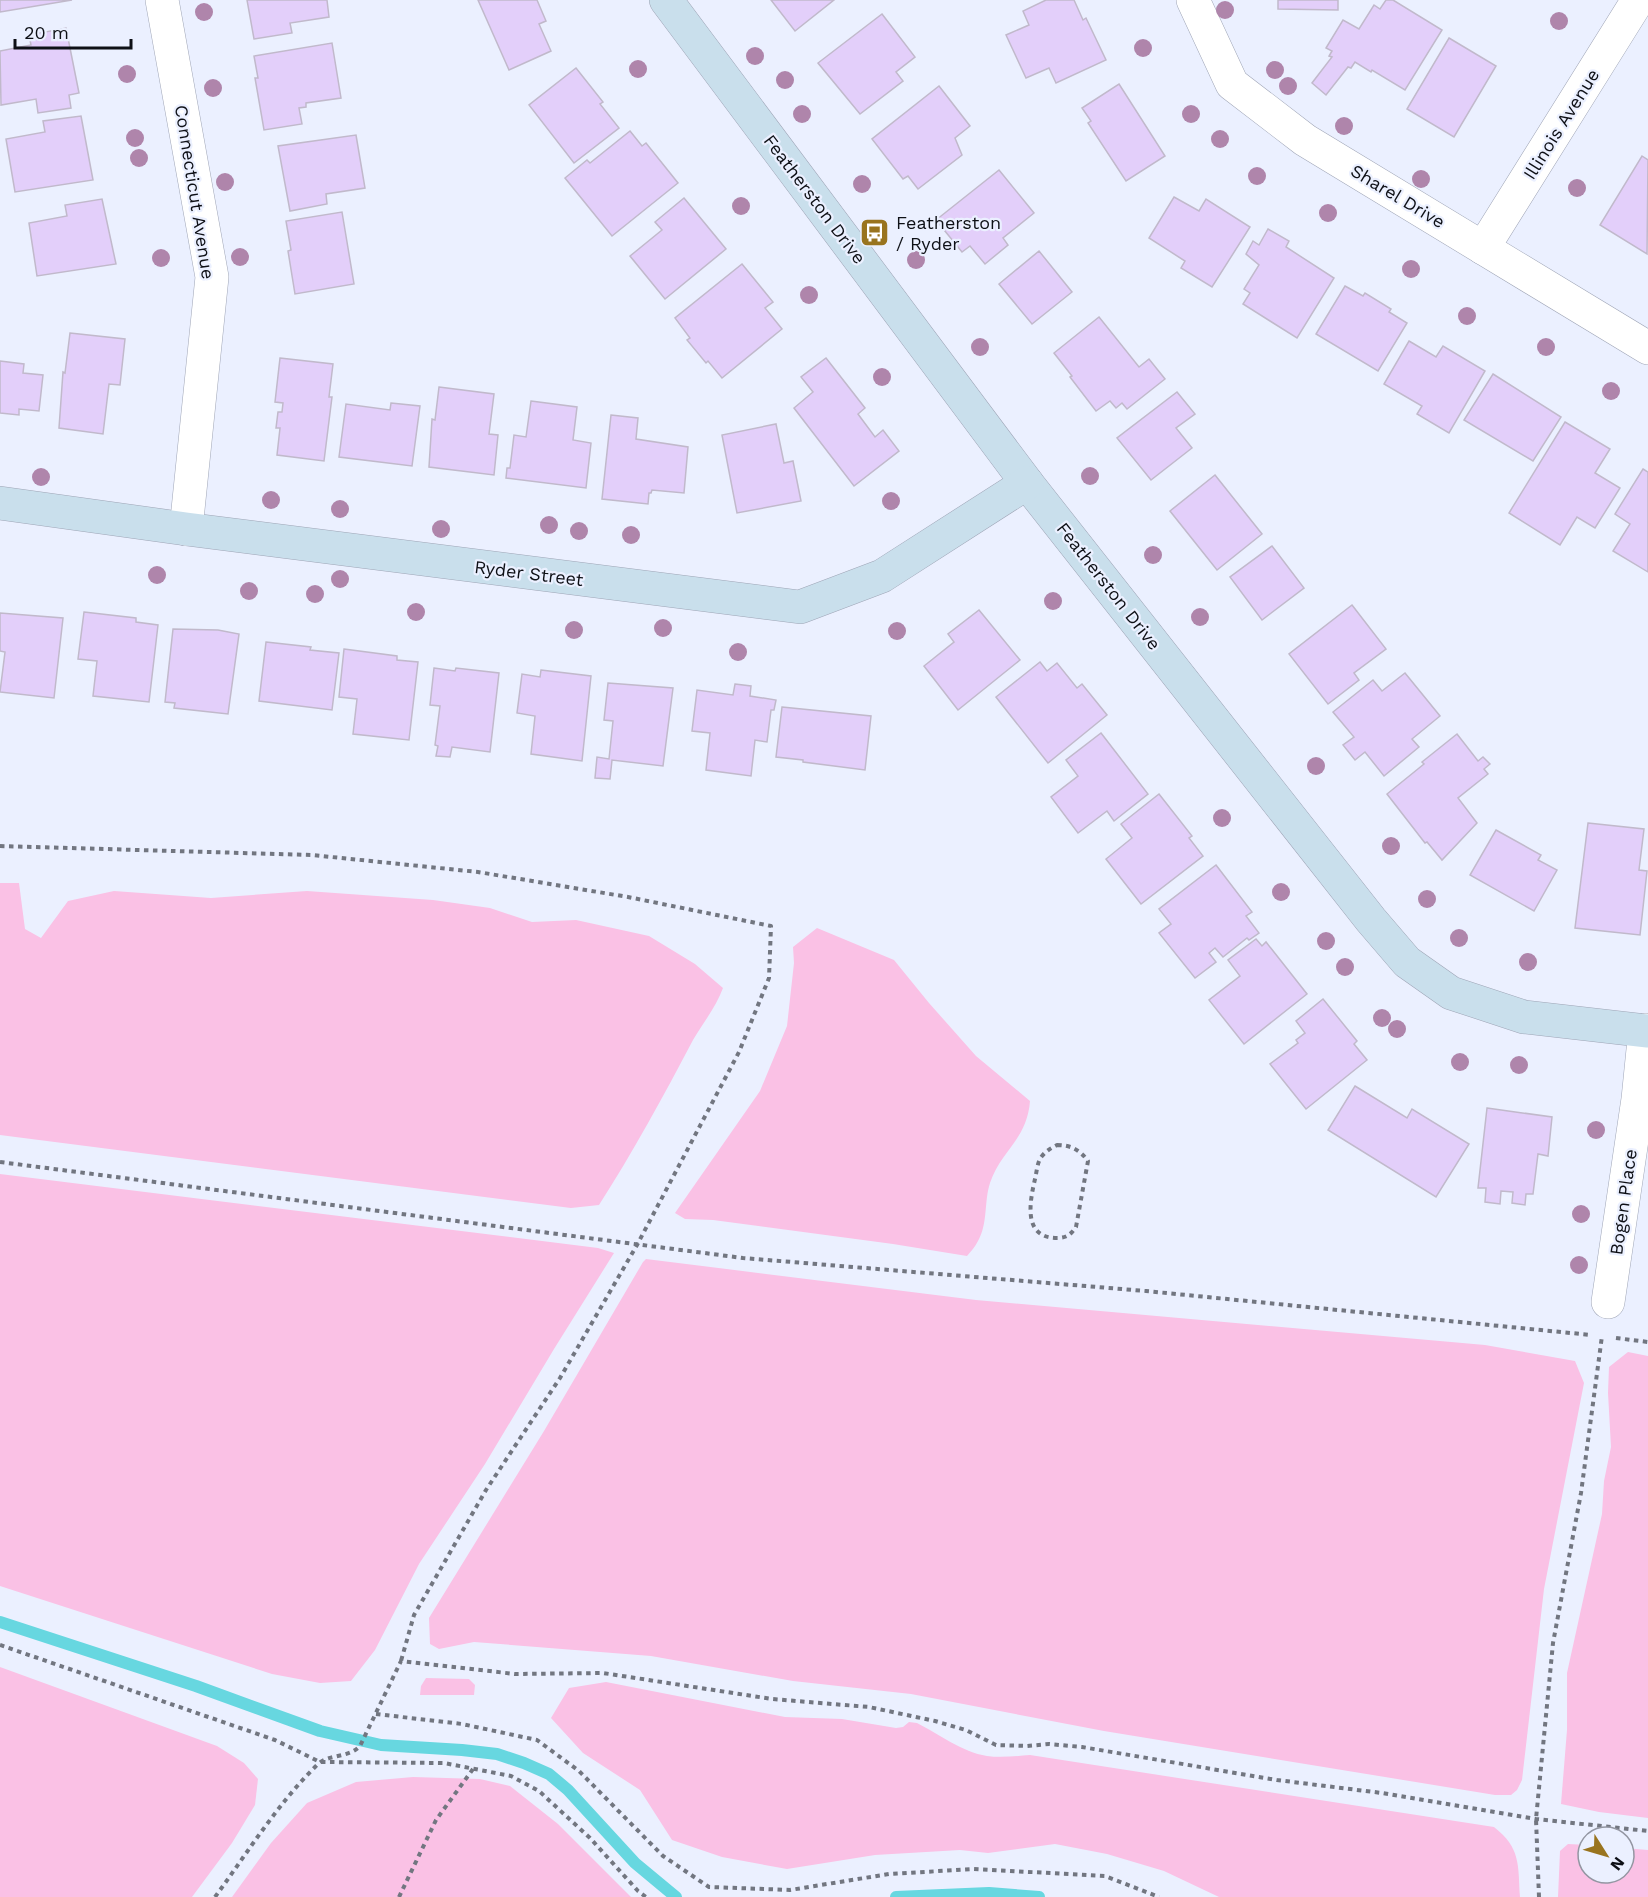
<svg xmlns="http://www.w3.org/2000/svg" width="1648" height="1897" viewBox="0 0 1648 1897" font-family="'Work Sans',sans-serif">
	<style>
		.green { fill: #fac1e5 }
		.lines { fill: none; stroke-linecap: round; stroke-linejoin: round }
		.stream { stroke: #67d7e0; stroke-width: 12 }
		.building { fill: #e3cffa; stroke: #c1b9cb; stroke-width: 1.5 }
		.street-casing { stroke: #9fa5b6; stroke-width: 34 }
		.secondary-casing { stroke: #9fa5b6; stroke-width: 34 }
		.path { stroke: #727680; stroke-width: 4; stroke-dasharray: 4.5 4.5; stroke-linecap: butt }
		.street { stroke: #fff; stroke-width: 33 }
		.secondary { stroke: #c9dfec; stroke-width: 33 }
		.tree { fill: #af85ab }
		.labels { text-anchor: middle; dominant-baseline: central; stroke-width: 4.5; stroke-linejoin: round; paint-order: stroke }
		.street-label { font-size: 18px; fill: #0e1016; stroke: #ebf0ff }
		.poi-label { font-size: 18px; fill: #0e1016; stroke: #ebf0ff; text-anchor: start }
	</style>
	<rect width="100%" height="100%" fill="#ebf0ff"/>
	<g class="green">
		<path d="M0,883H19L25,929L41,938L68,901L114,891L211,898L307,891L433,900L490,908L532,922L576,920L649,936L695,964L723,988C716,1007 703,1023 693,1040C663,1097 633,1152 599,1205L571,1208L0,1135Z"/>
		<path d="M817,928L894,960L929,1003L976,1056L1030,1101C1027,1140 1001,1150 990,1183C984,1201 988,1224 978,1241C975,1247 971,1251 967,1256L893,1244L713,1220L685,1219L675,1213L760,1091L787,1026L794,963L793,947Z"/>
		<path d="M0,1174L598,1248L614,1253L554,1349L485,1464L419,1564L375,1650L351,1681L320,1683L272,1674L0,1586Z"/>
		<path d="M646,1259L976,1300L1485,1345L1575,1361L1584,1383L1544,1589L1522,1780L1517,1790L1511,1795H1495L1104,1731L911,1694L793,1681L651,1656L474,1642L439,1649L430,1644L429,1618L544,1431L643,1262Z"/>
		<path d="M1628,1352L1648,1356V1818L1599,1812L1561,1804L1567,1730V1673L1602,1514L1604,1481L1611,1447L1608,1393L1609,1367Z"/>
		<path d="M0,1667L217,1746L244,1763L258,1779L255,1805L232,1843L192,1897H0Z"/>
		<path d="M426,1678L469,1679L475,1685L474,1695H420L421,1686Z"/>
		<path d="M606,1682L785,1717L842,1719L896,1728L903,1727L909,1722L917,1723C939,1734 962,1752 987,1756C1001,1758 1016,1756 1030,1755L1494,1827C1521,1848 1518,1865 1520,1897H1219L1164,1871L1107,1854L1055,1844L988,1853L960,1850L875,1855L787,1869L722,1857L672,1840L640,1790L583,1753L551,1718L569,1688Z"/>
		<path d="M413,1777L480,1779L510,1786L558,1824L631,1897H232L271,1843L307,1803L356,1782Z"/>
		<path d="M1568,1844L1588,1845V1873H1624V1848L1648,1850V1897H1558L1560,1851Z"/>
	</g>
	<g class="lines">
		<g class="stream">
			<path d="M0,1622L196,1686L320,1731L381,1745L462,1750L497,1754L524,1763L549,1774L568,1790L635,1863L676,1897"/>
			<path d="M896,1897L989,1893L1039,1897"/>
		</g>
	</g>
	<g class="building">
		<path d="M0,0H72L0,12Z"/>
		<path d="M247,0H327L329,17L290,23L292,33L254,39Z"/>
		<path d="M478,0H537L546,21L539,24L551,51L509,70Z"/>
		<path d="M771,0H834L795,31Z"/>
		<path d="M1046,0H1074L1083,20L1086,18L1106,60L1056,83L1049,68L1026,78L1006,35L1029,25L1023,11Z"/>
		<path d="M1278,0H1338V10L1278,9Z"/>
		<path d="M1386,0H1393L1442,30L1405,90L1372,70L1371,72L1355,62L1351,68L1348,67L1326,95L1312,83L1332,57L1329,56L1332,51L1326,48L1343,20L1359,29L1374,5L1380,9Z"/>
		<path d="M882,14L915,57L896,72L903,81L860,114L818,63Z"/>
		<path d="M66,28L79,93L69,95L71,108L38,113L36,99L1,105L0,51L31,45L29,35Z"/>
		<path d="M1449,38L1496,66L1454,137L1407,109Z"/>
		<path d="M332,43L341,98L306,103V107L299,108L302,124L264,130L255,78H258L254,56Z"/>
		<path d="M576,68L603,102L600,104L619,128L574,163L529,105Z"/>
		<path d="M1119,84L1165,156L1126,181L1088,123L1091,121L1082,108Z"/>
		<path d="M939,86L970,126L955,138L962,155L918,189L908,176L903,179L872,139Z"/>
		<path d="M81,116L93,180L15,192L6,139L45,132L43,121Z"/>
		<path d="M630,131L642,146L646,143L678,183L612,236L565,178L587,160L590,163Z"/>
		<path d="M356,135L365,188L326,194L327,204L290,211L278,146Z"/>
		<path d="M1642,156L1648,160L1647,254L1600,225Z"/>
		<path d="M999,170L1034,213L1003,238L1008,245L985,264L970,246L962,252L936,220Z"/>
		<path d="M1174,197L1199,211L1206,199L1250,227L1212,287L1181,268L1185,261L1149,238Z"/>
		<path d="M684,198L726,249L665,299L630,256L662,230L655,222Z"/>
		<path d="M102,199L116,264L37,276L29,223L67,216L65,205Z"/>
		<path d="M342,212L354,284L295,294L288,251L291,250L286,221Z"/>
		<path d="M1268,229L1289,241L1286,247L1334,278L1297,338L1243,304L1250,293L1244,289L1259,265L1246,254L1253,241L1259,245Z"/>
		<path d="M1039,251L1072,292L1032,324L999,284Z"/>
		<path d="M742,264L773,302L765,308L782,329L722,378L708,361L706,363L687,340L690,338L675,318Z"/>
		<path d="M1345,286L1363,296L1365,293L1391,309L1389,312L1407,323L1378,371L1316,334Z"/>
		<path d="M1099,317L1139,367L1149,359L1165,379L1127,409L1122,403L1116,408L1110,401L1096,411L1070,377L1072,376L1054,353Z"/>
		<path d="M70,333L125,339L120,385L109,384L103,434L59,428L63,372L65,373Z"/>
		<path d="M1409,341L1436,357L1443,346L1485,371L1449,433L1417,414L1422,406L1384,384Z"/>
		<path d="M280,358L333,364L329,397H332L324,461L277,455L280,428H276L278,412H282L283,403L275,402Z"/>
		<path d="M826,358L865,408L858,414L875,437L883,430L899,451L854,486L794,408L813,392L801,377Z"/>
		<path d="M0,361L24,364L23,373L43,375L39,411L19,409V415L0,413Z"/>
		<path d="M1493,374L1561,417L1533,461L1464,420Z"/>
		<path d="M439,387L494,394L489,434L498,435L494,475L429,467L432,419L435,420Z"/>
		<path d="M1177,392L1195,414L1176,428L1192,448L1151,480L1117,438Z"/>
		<path d="M531,401L577,407L573,440L591,443L586,488L506,478L507,468H510L514,435L526,437Z"/>
		<path d="M391,403L420,406L412,466L339,457L346,404L390,410Z"/>
		<path d="M611,415L638,418L636,439L688,447L684,493L652,490L651,493H649L648,504L602,499Z"/>
		<path d="M1565,422L1610,449L1595,473L1620,488L1595,528L1577,517L1560,545L1509,513Z"/>
		<path d="M776,424L784,463L793,461L801,501L737,513L722,435Z"/>
		<path d="M1643,469L1648,472V572L1613,551L1630,524L1615,514Z"/>
		<path d="M1215,475L1262,534L1217,570L1170,511Z"/>
		<path d="M1272,546L1304,588L1262,620L1230,577Z"/>
		<path d="M1352,605L1386,649L1354,673L1359,680L1328,704L1289,654Z"/>
		<path d="M979,610L1020,660L958,710L924,666L954,642L948,634Z"/>
		<path d="M84,612L136,618V622L158,625L149,702L93,696L97,661L78,659Z"/>
		<path d="M0,613L63,618L54,698L0,692L5,652L0,651Z"/>
		<path d="M173,629L218,630L239,634L228,714L174,708L175,703L165,702Z"/>
		<path d="M266,642L311,647L310,650L339,653L332,710L259,701Z"/>
		<path d="M344,649L397,656V660L418,662L409,740L353,734L357,699L339,697Z"/>
		<path d="M1040,662L1047,671L1057,663L1077,688L1082,684L1107,715L1048,763L996,697Z"/>
		<path d="M434,668L455,671L456,668L499,673L490,752L452,747L450,757L436,756L438,746L435,745L440,706L430,705Z"/>
		<path d="M541,670L591,676L582,761L531,754L535,716L517,713L522,674L540,677Z"/>
		<path d="M1405,673L1440,716L1412,739L1419,747L1384,776L1365,752L1355,760L1343,745L1354,737L1333,712L1373,680L1382,691Z"/>
		<path d="M608,683L673,688L663,766L612,760L610,779L595,778L597,757L609,759L613,721L604,720Z"/>
		<path d="M735,684L751,686L750,696L776,700L774,710H771L767,742L755,740L751,776L706,770L710,733L692,731L697,690L733,695Z"/>
		<path d="M782,707L871,716L865,770L803,762V760L776,757Z"/>
		<path d="M1101,733L1148,794L1114,821L1107,811L1078,833L1051,797L1078,776L1066,760Z"/>
		<path d="M1457,734L1478,761L1483,757L1490,764L1484,769L1488,774L1458,798L1477,823L1442,860L1427,842L1425,843L1387,794L1424,764L1422,762Z"/>
		<path d="M1159,794L1192,836L1189,838L1203,856L1141,904L1106,859L1132,838L1121,824Z"/>
		<path d="M1588,823L1644,829L1639,870L1647,871L1640,935L1575,928Z"/>
		<path d="M1496,830L1541,855L1538,860L1557,870L1534,911L1470,875Z"/>
		<path d="M1216,865L1252,912L1246,916L1259,933L1249,940L1247,938L1223,957L1215,948L1209,953L1216,962L1195,978L1159,933L1171,924L1159,909Z"/>
		<path d="M1256,939L1262,946L1266,942L1307,994L1244,1044L1209,1000L1240,976L1228,960Z"/>
		<path d="M1323,999L1357,1041L1354,1044L1367,1060L1306,1109L1270,1064L1298,1043L1296,1040L1305,1033L1296,1021Z"/>
		<path d="M1355,1086L1407,1118L1412,1109L1469,1144L1436,1197L1328,1130Z"/>
		<path d="M1487,1108L1552,1117L1548,1156L1538,1154L1533,1194H1526L1525,1205L1512,1203L1513,1192L1501,1191L1500,1204L1485,1202L1486,1188H1478Z"/>
	</g>
	<g class="lines">
		<defs>
			<g id="street">
				<path d="M162,0L212,277L186,529"/>
				<path d="M1193,0L1232,84L1305,140L1648,348"/>
				<path d="M1483,248L1638,0"/>
				<path d="M1608,1302L1638,1099L1645,1030"/>
			</g>
			<g id="secondary">
				<path d="M666,0L1027,483L1371,920L1407,962L1451,993L1524,1017L1648,1031"/>
				<path d="M0,503L186,529L800,607L882,576L1027,483"/>
			</g>
		</defs>
		<use href="#street" class="street-casing"/>
		<use href="#secondary" class="secondary-casing"/>
		<g class="path">
			<path d="M0,846L312,855L478,872L628,897L771,926L769,978L739,1052L637,1245L560,1378L486,1490L414,1615L401,1661"/>
			<path d="M1057,1145C1071,1145 1080,1150 1088,1161L1076,1227C1071,1234 1067,1238 1057,1238C1022,1238 1030,1201 1035,1179C1037,1171 1037,1162 1042,1156C1046,1151 1051,1148 1057,1145Z"/>
			<path d="M0,1162L743,1258L1146,1291L1591,1335"/>
			<path d="M1616,1338L1648,1342"/>
			<path d="M0,1645L275,1740L320,1762L444,1763L511,1776L539,1791L590,1838L638,1891L646,1897"/>
			<path d="M376,1714L462,1724L537,1740L579,1771L663,1856L709,1887L790,1890L889,1874L974,1869L1105,1876L1159,1897"/>
			<path d="M215,1897C248,1852 278,1803 318,1764C329,1754 349,1758 360,1746L401,1661L515,1674L603,1673L772,1699L869,1707L935,1721L966,1730L996,1745L1027,1746L1049,1744L1082,1747L1277,1780L1382,1793L1536,1819L1648,1831"/>
			<path d="M399,1897L436,1820L473,1769"/>
			<path d="M1539,1897L1536,1819L1553,1643L1581,1493L1602,1336"/>
		</g>
		<use href="#street" class="street"/>
		<use href="#secondary" class="secondary"/>
	</g>
	<g class="tree">
		<circle cx="1225" cy="10" r="9"/>
		<circle cx="204" cy="12" r="9"/>
		<circle cx="1559" cy="21" r="9"/>
		<circle cx="1143" cy="48" r="9"/>
		<circle cx="755" cy="56" r="9"/>
		<circle cx="638" cy="69" r="9"/>
		<circle cx="1275" cy="70" r="9"/>
		<circle cx="127" cy="74" r="9"/>
		<circle cx="785" cy="80" r="9"/>
		<circle cx="1288" cy="86" r="9"/>
		<circle cx="213" cy="88" r="9"/>
		<circle cx="802" cy="114" r="9"/>
		<circle cx="1191" cy="114" r="9"/>
		<circle cx="1344" cy="126" r="9"/>
		<circle cx="135" cy="138" r="9"/>
		<circle cx="1220" cy="139" r="9"/>
		<circle cx="139" cy="158" r="9"/>
		<circle cx="1257" cy="176" r="9"/>
		<circle cx="1421" cy="179" r="9"/>
		<circle cx="225" cy="182" r="9"/>
		<circle cx="862" cy="184" r="9"/>
		<circle cx="1577" cy="188" r="9"/>
		<circle cx="741" cy="206" r="9"/>
		<circle cx="1328" cy="213" r="9"/>
		<circle cx="240" cy="257" r="9"/>
		<circle cx="161" cy="258" r="9"/>
		<circle cx="916" cy="260" r="9"/>
		<circle cx="1411" cy="269" r="9"/>
		<circle cx="809" cy="295" r="9"/>
		<circle cx="1467" cy="316" r="9"/>
		<circle cx="980" cy="347" r="9"/>
		<circle cx="1546" cy="347" r="9"/>
		<circle cx="882" cy="377" r="9"/>
		<circle cx="1611" cy="391" r="9"/>
		<circle cx="1090" cy="476" r="9"/>
		<circle cx="41" cy="477" r="9"/>
		<circle cx="271" cy="500" r="9"/>
		<circle cx="891" cy="501" r="9"/>
		<circle cx="340" cy="509" r="9"/>
		<circle cx="549" cy="525" r="9"/>
		<circle cx="441" cy="529" r="9"/>
		<circle cx="579" cy="531" r="9"/>
		<circle cx="631" cy="535" r="9"/>
		<circle cx="1153" cy="555" r="9"/>
		<circle cx="157" cy="575" r="9"/>
		<circle cx="340" cy="579" r="9"/>
		<circle cx="249" cy="591" r="9"/>
		<circle cx="315" cy="594" r="9"/>
		<circle cx="1053" cy="601" r="9"/>
		<circle cx="416" cy="612" r="9"/>
		<circle cx="1200" cy="617" r="9"/>
		<circle cx="663" cy="628" r="9"/>
		<circle cx="574" cy="630" r="9"/>
		<circle cx="897" cy="631" r="9"/>
		<circle cx="738" cy="652" r="9"/>
		<circle cx="1316" cy="766" r="9"/>
		<circle cx="1222" cy="818" r="9"/>
		<circle cx="1391" cy="846" r="9"/>
		<circle cx="1281" cy="892" r="9"/>
		<circle cx="1427" cy="899" r="9"/>
		<circle cx="1459" cy="938" r="9"/>
		<circle cx="1326" cy="941" r="9"/>
		<circle cx="1528" cy="962" r="9"/>
		<circle cx="1345" cy="967" r="9"/>
		<circle cx="1382" cy="1018" r="9"/>
		<circle cx="1397" cy="1029" r="9"/>
		<circle cx="1460" cy="1062" r="9"/>
		<circle cx="1519" cy="1065" r="9"/>
		<circle cx="1596" cy="1130" r="9"/>
		<circle cx="1581" cy="1214" r="9"/>
		<circle cx="1579" cy="1265" r="9"/>
	</g>
	<defs>
		<symbol id="bus-square" viewBox="-11 -11 22 22"><rect x="-9" y="-9" width="18" height="18" rx="4" fill="#99741f" stroke="#ebf0ff"/><path d="M-5-6H5V4H4V6H2V4H-2V6H-4V4H-5ZM-3.5-4V0h7V-4ZM-3.5 1.2v1.5H-2V1.2ZM2 1.2v1.5H3.5V1.2Z" fill="#fff"/></symbol>
	</defs>
	<g fill-rule="evenodd">
		<use href="#bus-square" x="858" y="216" width="33" height="33"/>
	</g>
	<g class="labels">
		<g class="street-label">
			<text transform="translate(1561 124) rotate(-58)">Illinois Avenue</text>
			<text transform="translate(195 192) rotate(81)">Connecticut Avenue</text>
			<text transform="translate(1398 196) rotate(31)">Sharel Drive</text>
			<text transform="translate(815 199) rotate(53)">Featherston Drive</text>
			<text transform="translate(529 573) rotate(7)">Ryder Street</text>
			<text transform="translate(1109 586) rotate(52)">Featherston Drive</text>
			<text transform="translate(1623 1202) rotate(-82)">Bogen Place</text>
		</g>
		<g class="poi-label">
			<text x="896" y="222">Featherston<tspan x="896" dy="21">/ Ryder</tspan></text>
		</g>
	</g>
	<g transform="translate(1606 1855) rotate(127)"><circle r="28" fill="#ebf0ff" stroke="#9396a2" stroke-width="1.5"/>
	<path d="M0-4.5L10 22L0 15L-10 22Z" fill="#99741f"/>
	<text y="-9" font-size="16" font-weight="bold" text-anchor="middle" fill="#0e1016">N</text>
	</g>
	<path d="M15 39v9h116v-9" fill="none" stroke="#0e1016" stroke-width="3"/>
	<text x="24" y="39" font-size="18" fill="#0e1016" stroke="#ebf0ff" stroke-width="4.5" paint-order="stroke">20 m</text>
</svg>
